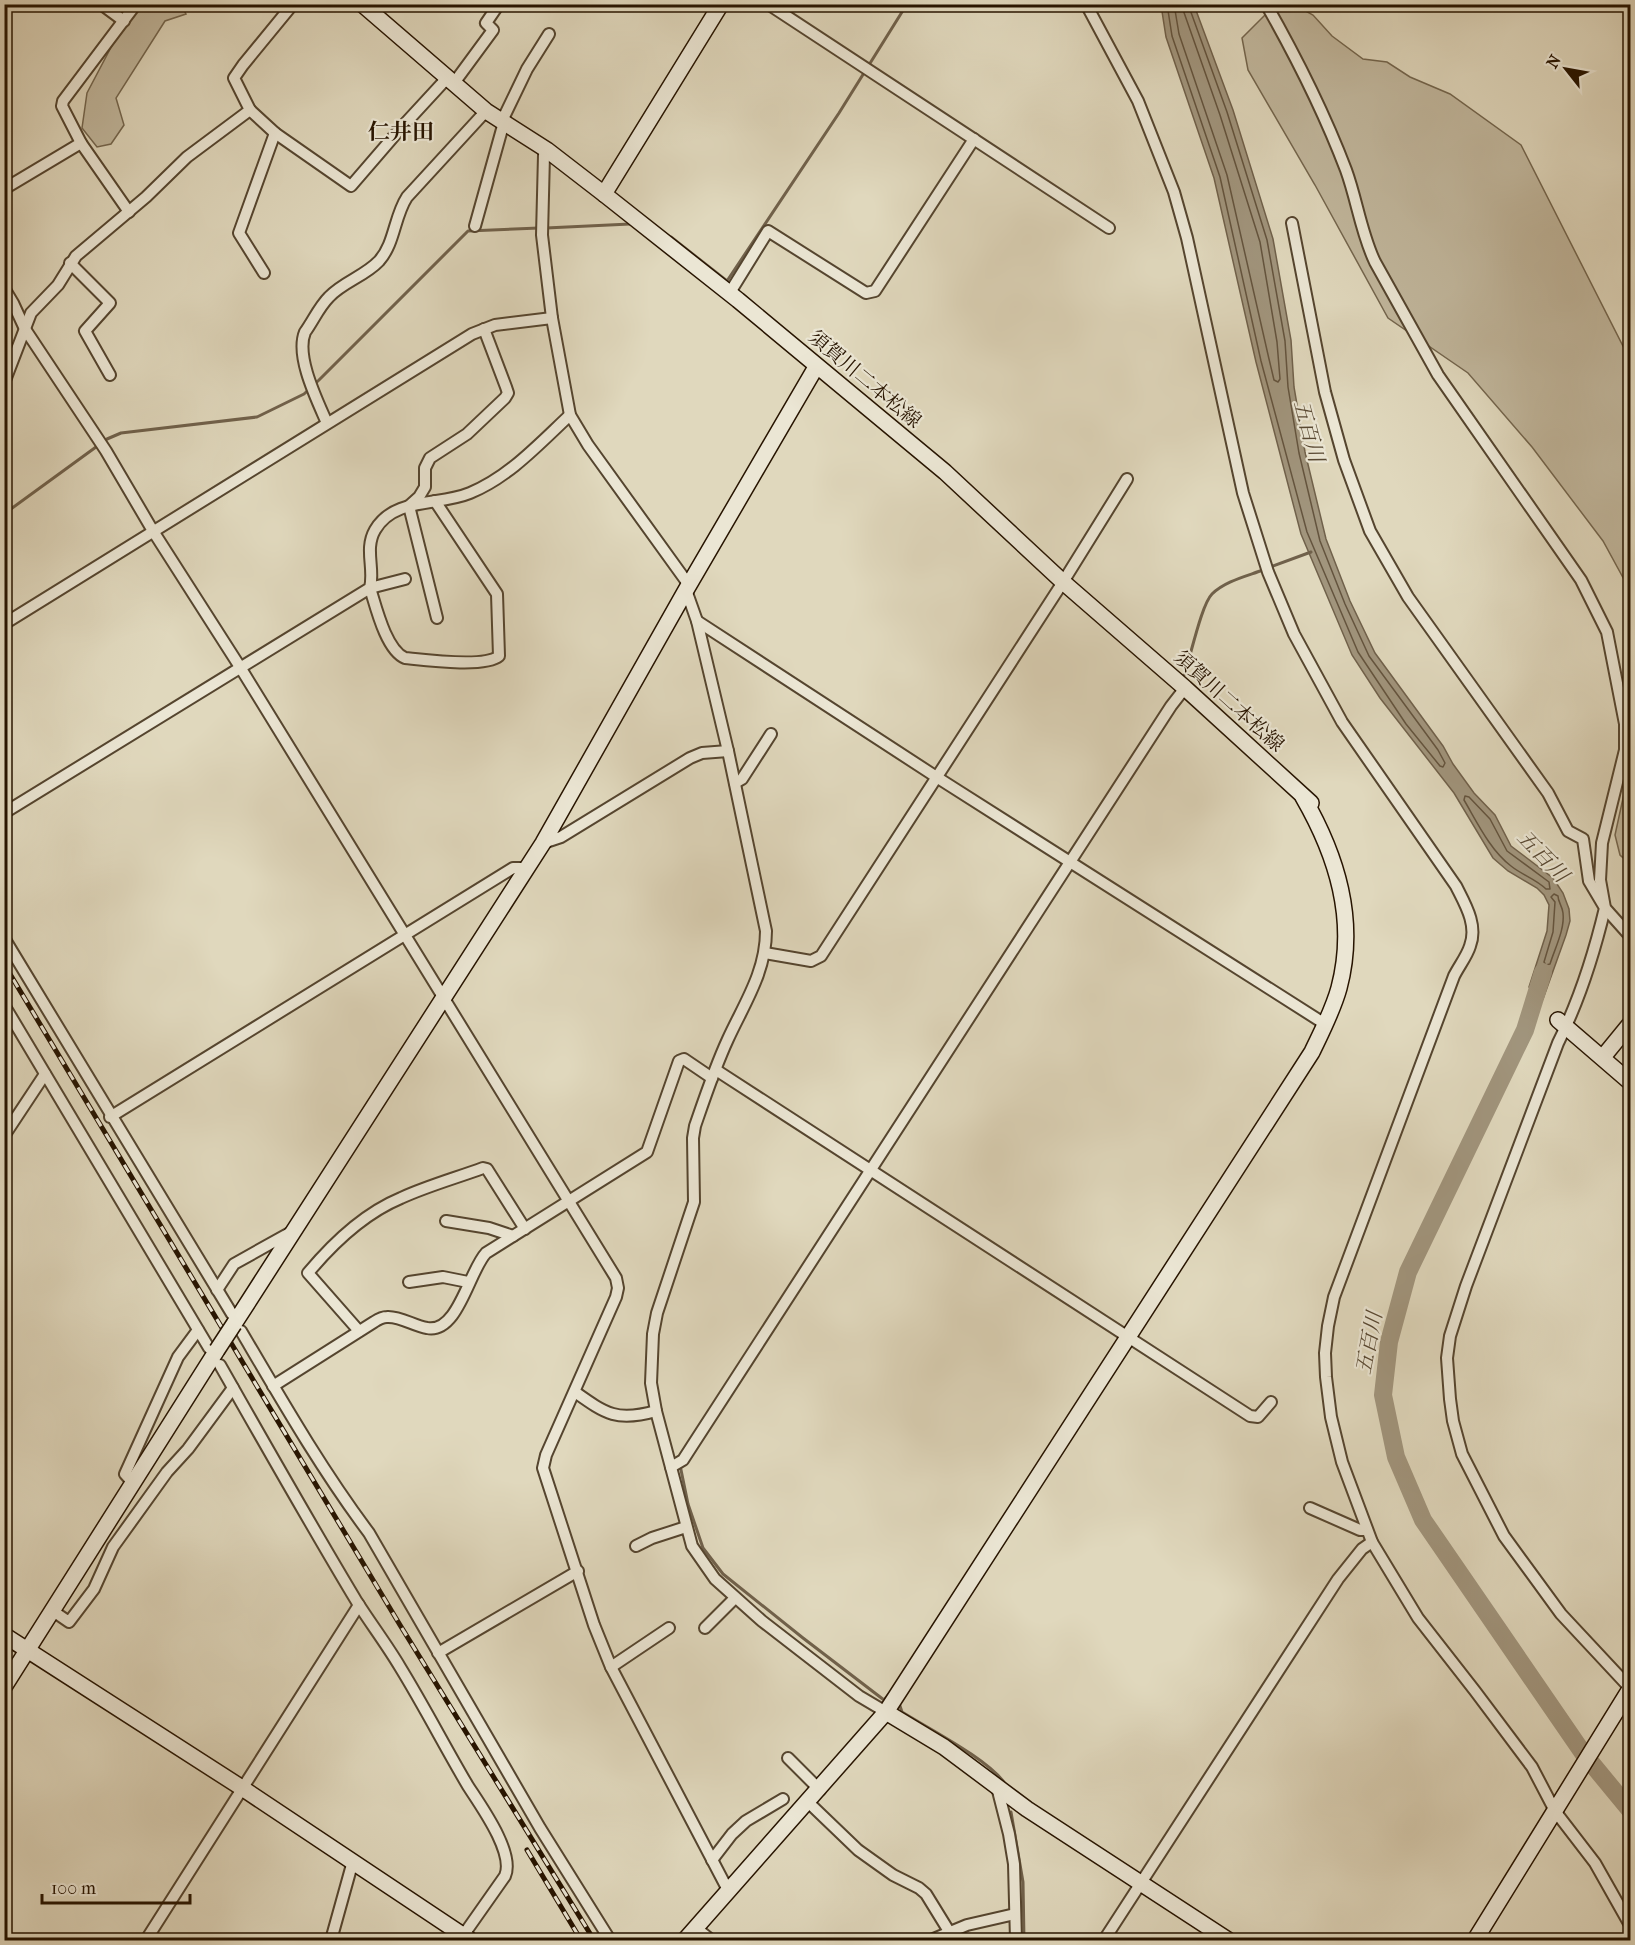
<svg xmlns="http://www.w3.org/2000/svg" width="1635" height="1945" viewBox="0 0 1635 1945" font-family="'IM FELL French Canon','Noto Serif JP',serif">
	<style>
		.green { fill: #c1b79d; stroke: #74664e; stroke-width: 1.5 }
		.water { fill: #a1957d; stroke: #70614b; stroke-width: 1.5 }
		.lines { fill: none; stroke-linecap: round; stroke-linejoin: round }
		.shore { stroke: #64543e; stroke-width: 1.5 }
		.stream { stroke: #70614b; stroke-width: 3 }
		.river { stroke: #a1957d; stroke-width: 18 }
		.street-casing { stroke: #55452f; stroke-width: 14 }
		.secondary-casing { stroke: #271400; stroke-width: 18 }
		.street { stroke: #ebe6d4; stroke-width: 10 }
		.secondary { stroke: #ebe6d4; stroke-width: 15 }
		.rail-casing { stroke: #271400; stroke-width: 5 }
		.rail { stroke: #ebe6d4; stroke-width: 3; stroke-dasharray: 9; stroke-linecap: butt }
		.secondary-bridge-casing { stroke: #271400; stroke-width: 18; stroke-linecap: butt }
		.secondary-bridge { stroke: #ebe6d4; stroke-width: 15 }
		.labels { text-anchor: middle; dominant-baseline: central; stroke-width: 4.5; stroke-linejoin: round; paint-order: stroke }
		.street-label { font-size: 20px; fill: #271400; stroke: #ebe6d4 }
		.water-label { font-size: 21px; font-style: italic; fill: #584832; stroke: #ebe6d4 }
		.quarter-label { font-size: 22px; font-weight: bold; fill: #271400; stroke: #ebe6d4 }
	</style>
	<rect width="100%" height="100%" fill="#e0d8bd"/>
	<filter id="stains"><feTurbulence type="fractalNoise" baseFrequency=".00333" numOctaves="4"/><feColorMatrix values="0 0 0 0 .2 0 0 0 0 .09 0 0 0 0 .02 0 0 0 .5 -.17"/></filter>
	<radialGradient id="worn" r=".72"><stop offset=".6" stop-color="#630" stop-opacity="0"/><stop offset="1" stop-color="#630" stop-opacity=".3"/></radialGradient>
	<g class="green">
		<path d="M141,5H181L186,14L165,21L116,98L124,125L111,144L97,147L82,128L87,93L117,36Z"/>
		<path d="M1275,5H1295L1313,15L1332,36L1363,59L1387,62L1410,77L1450,94L1521,145L1630,360V597L1627,585L1603,541L1532,447L1468,373L1388,318L1315,185L1248,70L1242,38Z"/>
		<path d="M1630,766V864L1620,855L1615,835Z"/>
	</g>
	<path class="water" d="M1161,5H1194L1233,110L1273,239L1291,340L1294,387L1305,452L1326,539L1350,601L1375,653L1443,746L1453,764L1474,793L1495,815L1511,846L1553,878L1563,893L1569,909L1570,921L1566,935L1543,999L1529,987L1547,931L1549,905L1544,895L1537,888L1508,871L1493,858L1454,793L1380,698L1352,655L1301,534L1256,362L1214,178L1166,37Z"/>
	<g class="lines">
		<g class="shore">
			<path d="M1167,4L1172,36L1220,177L1261,361L1307,532L1358,652L1406,724L1440,766L1443,767L1445,763L1438,750L1369,656L1345,604L1320,541L1299,453L1288,387L1285,341L1267,240L1227,112L1188,4"/>
			<path d="M1174,4L1179,34L1227,175L1269,359L1274,380L1278,382L1280,379L1277,342L1260,242L1220,115L1181,4"/>
			<path d="M1465,796L1469,797L1490,819L1507,851L1549,882L1550,889H1546C1536,879 1522,875 1511,866C1490,850 1477,822 1464,800Z"/>
			<path d="M1554,894L1558,896C1558,902 1562,905 1563,913C1565,929 1555,948 1550,964L1546,965L1544,962L1553,932L1555,902L1551,897Z"/>
		</g>
		<g class="stream">
			<path d="M546,228L630,224"/>
			<path d="M671,237L727,281L839,113L907,4"/>
			<path d="M4,514L107,439L121,433L257,417L304,394L319,380L468,231L539,228"/>
			<path d="M1270,567L1311,552"/>
			<path d="M1183,678C1190,660 1201,605 1212,594C1225,581 1247,576 1263,570"/>
			<path d="M680,1465L688,1504L703,1548L723,1574L803,1638L884,1700L889,1694"/>
			<path d="M899,1703L902,1712C929,1729 990,1760 1006,1785"/>
			<path d="M1011,1812L1023,1882L1024,1940"/>
		</g>
		<path class="river" d="M1543,972L1525,1030L1408,1272L1389,1342L1383,1395L1396,1457L1423,1520L1583,1753L1630,1810"/>
		<defs>
			<g id="street">
				<path d="M101,4L124,21"/>
				<path d="M768,4L1109,228"/>
				<path d="M1086,4L1138,101L1174,192L1187,238L1243,493L1268,572L1294,634L1342,722L1456,886C1465,904 1478,925 1470,946C1467,956 1459,966 1454,976L1334,1297L1328,1326L1325,1353L1326,1377L1331,1417L1342,1462L1372,1542L1418,1618L1475,1691L1532,1767L1555,1811L1595,1863L1630,1925"/>
				<path d="M1266,4C1295,55 1325,115 1346,170C1357,200 1361,233 1375,262L1438,375L1581,580L1607,632L1625,724V750L1602,843L1600,880L1605,908L1630,936"/>
				<path d="M454,83L493,30L486,23L499,4"/>
				<path d="M250,110L275,133L239,233L264,273"/>
				<path d="M502,121L527,69L549,34"/>
				<path d="M275,133L351,186L401,128L448,77"/>
				<path d="M81,143L62,106L63,101L136,4"/>
				<path d="M547,150L544,155L542,235L552,318L570,415L588,445L689,585"/>
				<path d="M4,189L81,143L129,212"/>
				<path d="M1292,223L1325,392L1344,460L1370,531L1408,597L1548,793L1568,831L1583,839L1589,881L1605,908C1594,954 1579,1001 1558,1043L1466,1286L1450,1336L1447,1358L1450,1399L1453,1421L1462,1454L1504,1536L1561,1614L1630,1688"/>
				<path d="M475,226L504,122"/>
				<path d="M70,263L110,303L85,331L110,375"/>
				<path d="M4,288L13,303L25,329L106,451L153,531L240,667L616,1278L618,1288L616,1297L546,1455L543,1468L594,1625L611,1667L729,1892"/>
				<path d="M729,294L768,231L866,293L875,291L974,139"/>
				<path d="M4,383L31,313L58,285L76,256L146,197L187,157L250,110L234,78L243,65L293,4"/>
				<path d="M327,423C317,400 295,356 305,332C313,321 319,307 329,297C343,282 365,276 379,261C395,243 394,217 407,197L486,111"/>
				<path d="M405,579L370,588C376,607 386,650 405,658C425,660 485,668 499,656L497,594L435,501"/>
				<path d="M686,590L697,621L728,751L766,931C766,972 744,1004 728,1039C715,1067 705,1097 695,1126L693,1138L694,1202L657,1313L653,1334L651,1383L656,1411L692,1546L715,1579L762,1621L859,1696L886,1712"/>
				<path d="M437,618L409,506L419,497L425,487V468L430,458L467,434L505,398L508,393L506,387L484,329"/>
				<path d="M697,621L938,778L1325,1024"/>
				<path d="M4,624L472,334L495,325L552,318"/>
				<path d="M735,783L742,779L771,734"/>
				<path d="M4,813L370,588C375,569 364,549 375,530C394,497 439,506 470,493C509,477 539,444 570,415"/>
				<path d="M543,843L561,837L690,758L702,753L728,751"/>
				<path d="M4,938L232,1314"/>
				<path d="M765,953L811,961L821,956L1063,582L1127,479"/>
				<path d="M4,1005L209,1348"/>
				<path d="M716,1070L1250,1416L1258,1417L1271,1402"/>
				<path d="M110,1117L513,868H526"/>
				<path d="M4,1136L45,1074"/>
				<path d="M446,1221L489,1228L513,1236"/>
				<path d="M409,1282L443,1277L468,1282"/>
				<path d="M217,1290L234,1264L293,1231"/>
				<path d="M241,1331C281,1399 321,1469 369,1533L540,1828L610,1940"/>
				<path d="M359,1331L308,1273C333,1243 365,1213 401,1198C427,1186 456,1178 483,1168L487,1169L525,1229"/>
				<path d="M220,1365C265,1444 310,1524 357,1602C371,1624 387,1645 400,1667C424,1706 445,1747 468,1786C481,1806 515,1853 505,1876L460,1940"/>
				<path d="M273,1386L374,1322C377,1320 383,1317 387,1317C400,1316 414,1326 427,1328C458,1334 469,1271 486,1253L647,1152L679,1061L684,1059L712,1078"/>
				<path d="M575,1392C606,1414 617,1422 656,1411"/>
				<path d="M671,1467L683,1460L692,1446L1171,706L1185,688"/>
				<path d="M133,1483L125,1474L178,1357L198,1330"/>
				<path d="M1310,1508L1360,1530H1367"/>
				<path d="M636,1546L652,1538L686,1527"/>
				<path d="M53,1611L69,1622L94,1589L113,1547L167,1472L188,1449L233,1388"/>
				<path d="M705,1628L735,1598"/>
				<path d="M438,1653L578,1571"/>
				<path d="M611,1667L669,1628"/>
				<path d="M788,1758L820,1790"/>
				<path d="M997,1787L1009,1834L1014,1864L1016,1940"/>
				<path d="M808,1802L858,1850L893,1875L919,1888L926,1894L950,1933"/>
				<path d="M712,1860L732,1834L746,1821L783,1799"/>
				<path d="M696,1928L711,1940"/>
				<path d="M146,1940L359,1605"/>
				<path d="M331,1940L353,1861"/>
				<path d="M931,1940L967,1925L1015,1914"/>
				<path d="M1104,1940L1338,1579L1362,1549L1372,1542"/>
			</g>
			<g id="secondary">
				<path d="M362,4L486,111L547,150L604,194L738,300L945,472L1063,582L1185,688L1311,803"/>
				<path d="M604,194L721,4"/>
				<path d="M1558,1020L1630,1082"/>
				<path d="M1603,1057L1630,1024"/>
				<path d="M234,1324L543,843L686,590L816,367"/>
				<path d="M4,1635L242,1788L470,1940"/>
				<path d="M4,1687L217,1350"/>
				<path d="M886,1712L944,1747L1027,1809L1228,1940"/>
				<path d="M685,1940L886,1712L1312,1052C1322,1031 1333,1010 1339,988C1357,920 1337,856 1303,797"/>
				<path d="M1475,1940L1630,1689"/>
			</g>
		</defs>
		<use href="#street" class="street-casing"/>
		<use href="#secondary" class="secondary-casing"/>
		<use href="#street" class="street"/>
		<use href="#secondary" class="secondary"/>
		<defs>
			<g id="rail">
				<path d="M4,964L400,1625L594,1940"/>
				<path d="M527,1850L581,1940"/>
			</g>
		</defs>
		<use href="#rail" class="rail-casing"/>
		<use href="#rail" class="rail"/>
		<defs>
			<path id="secondary-bridge" d="M217,1350L234,1324"/>
		</defs>
		<use href="#secondary-bridge" class="secondary-bridge-casing"/>
		<use href="#secondary-bridge" class="secondary-bridge"/>
	</g>
	<g class="labels">
		<g class="street-label">
			<text transform="translate(865 379) rotate(40)">須賀川二本松線</text>
			<text transform="translate(1229 701) rotate(42)">須賀川二本松線</text>
		</g>
		<g class="water-label">
			<text transform="translate(1309 431) rotate(75)">五百川</text>
			<text transform="translate(1543 856) rotate(46)">五百川</text>
			<text transform="translate(1369 1343) rotate(-79)">五百川</text>
		</g>
		<g class="quarter-label">
			<text x="401" y="132">仁井田</text>
		</g>
	</g>
	<rect width="1635" height="1945" fill="none" stroke="#e0d8bd" stroke-width="24"/>
	<rect x="6" y="6" width="1623" height="1933" fill="none" stroke="#271400" stroke-width="3"/>
	<rect x="12" y="12" width="1611" height="1921" fill="none" stroke="#271400" stroke-width="1.5"/>
	<g transform="translate(1566 69) rotate(301)" stroke="#ebe6d4" stroke-width="4.5" paint-order="stroke">
	<path d="M0-4.5L10 22L0 15L-10 22Z" fill="#271400"/>
	<text y="-9" font-size="16" font-weight="bold" text-anchor="middle" fill="#271400">N</text>
	</g>
	<path d="M42 1894v9h148v-9" fill="none" stroke="#271400" stroke-width="3"/>
	<text x="51" y="1894" font-size="18" fill="#271400" stroke="#ebe6d4" stroke-width="4.5" paint-order="stroke">100 m</text>
	<rect width="100%" height="100%" filter="url(#stains)"/>
	<rect width="100%" height="100%" fill="url(#worn)"/>
</svg>
